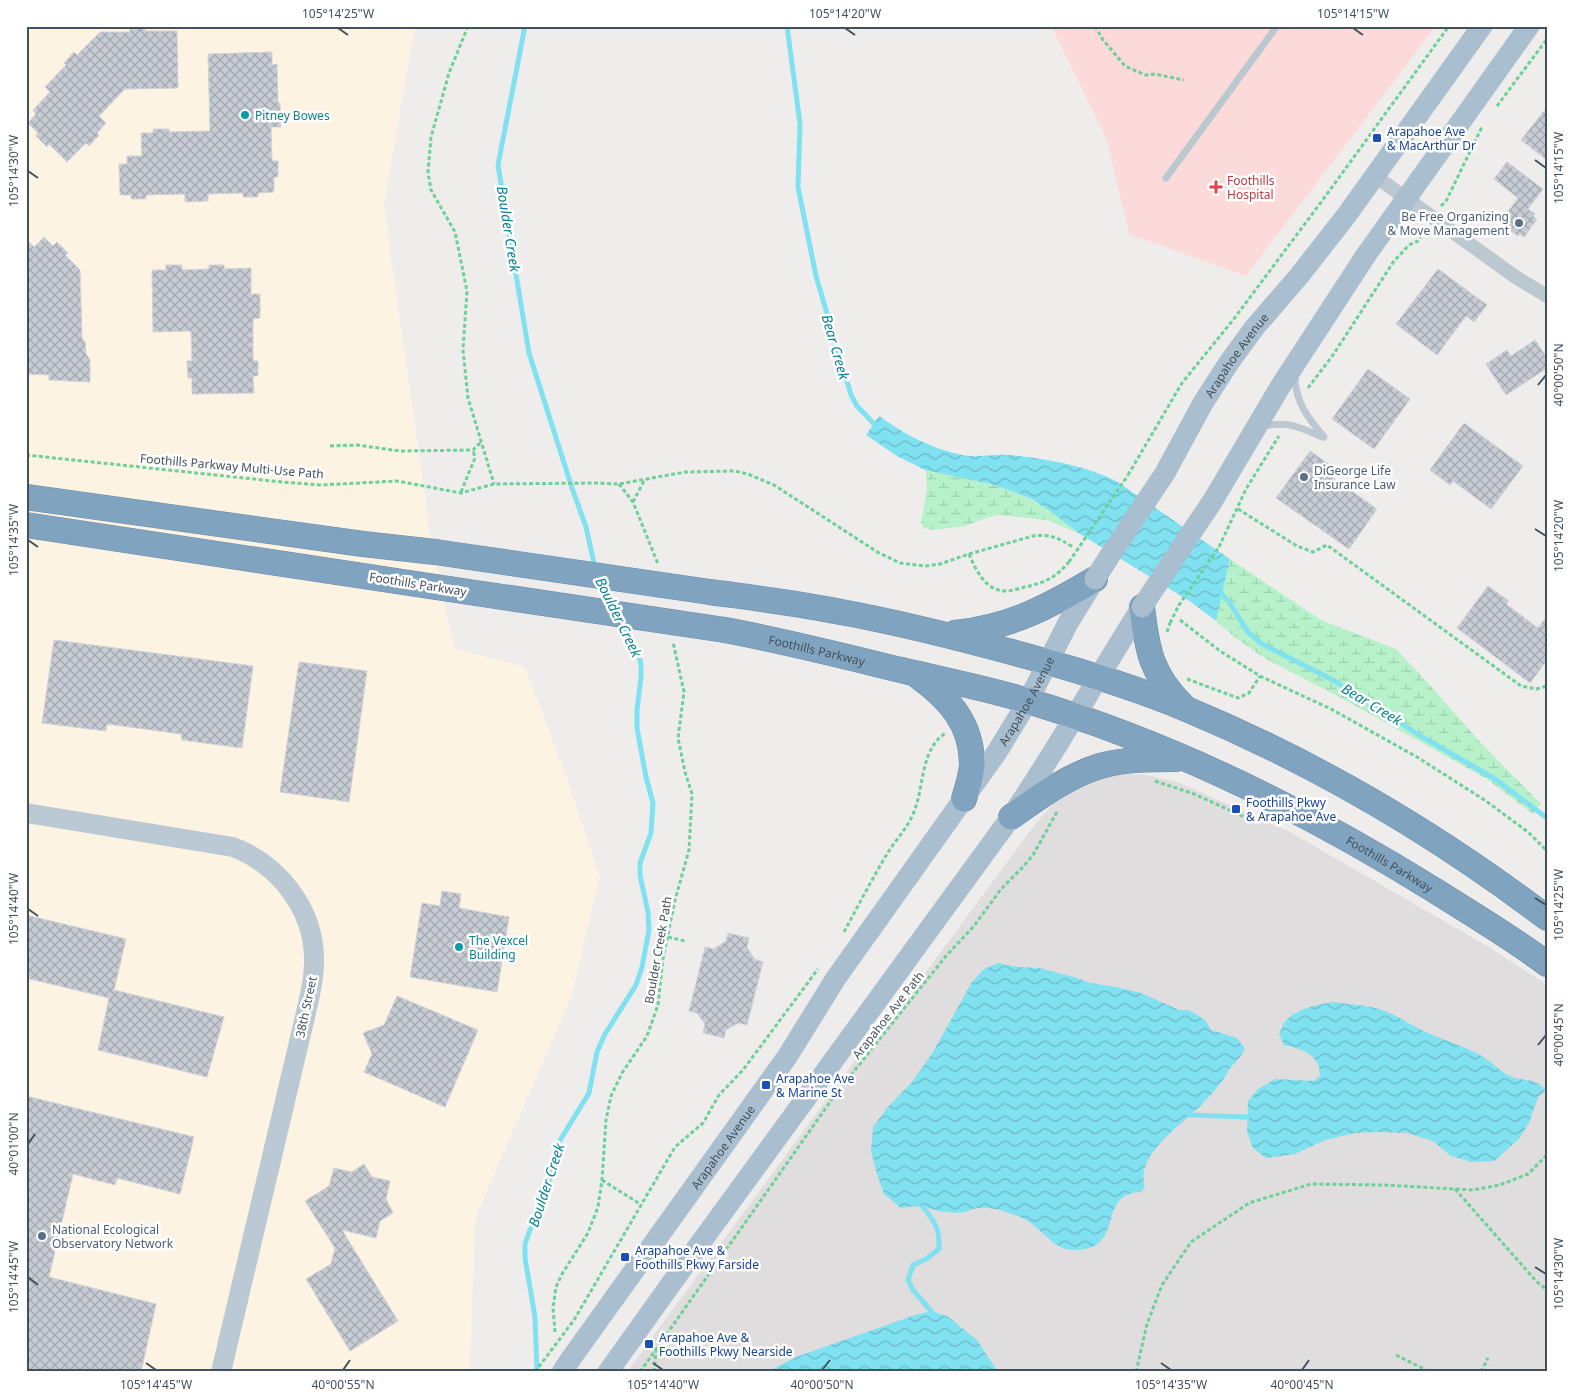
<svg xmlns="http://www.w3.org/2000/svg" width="1573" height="1398" viewBox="0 0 1573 1398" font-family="'Noto Sans',sans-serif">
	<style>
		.commercial { fill: #fdf3e2 }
		.education { fill: #e0ddde }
		.medical { fill: #fcdad9 }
		.wetland { fill: url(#wetland-marsh) }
		.water { fill: url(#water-waves) }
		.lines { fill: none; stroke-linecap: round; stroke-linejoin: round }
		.stream { stroke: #80e1f1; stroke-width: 5 }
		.building { fill: url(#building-cross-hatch); stroke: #d0d3d9 }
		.highway-casing { stroke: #6b8eab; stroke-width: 26 }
		.path { stroke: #6cd198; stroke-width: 3; stroke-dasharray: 4 2.5; stroke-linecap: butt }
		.lane { stroke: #bbc8d0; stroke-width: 7 }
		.street { stroke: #bbc8d0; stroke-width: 14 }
		.secondary { stroke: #bbc9d5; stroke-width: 20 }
		.primary { stroke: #a9bece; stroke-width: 21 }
		.highway { stroke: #80a3bf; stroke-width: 25 }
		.highway-bridge-casing { stroke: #6b8eab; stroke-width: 26; stroke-linecap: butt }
		.path-bridge { stroke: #6cd198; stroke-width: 3; stroke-dasharray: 4 2.5; stroke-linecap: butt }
		.primary-bridge { stroke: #a9bece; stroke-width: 21 }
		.highway-bridge { stroke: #80a3bf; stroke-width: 25 }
		.ticks { fill: none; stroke: #43515b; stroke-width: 2 }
		.culture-dot { fill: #0f9aa8; stroke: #fff; stroke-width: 2 }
		.transit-dot { fill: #1a4fb4; stroke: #fff; stroke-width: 2 }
		.health-dot { fill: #e0444e; stroke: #fff; stroke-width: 2 }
		.service-dot { fill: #5c6f8a; stroke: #fff; stroke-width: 2 }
		.labels { text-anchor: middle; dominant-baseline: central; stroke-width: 5; stroke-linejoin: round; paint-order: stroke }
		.culture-label { font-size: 12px; fill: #0d838f; stroke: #fff; text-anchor: start }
		.transit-label { font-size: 12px; fill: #164399; stroke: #fff; text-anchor: start }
		.health-label { font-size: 12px; fill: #be3a42; stroke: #fff; text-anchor: start }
		.service-label { font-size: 12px; fill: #4e5e75; stroke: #fff; text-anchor: start }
		.street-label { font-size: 12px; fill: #43515b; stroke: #fff }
		.water-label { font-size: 14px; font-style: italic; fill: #058296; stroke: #fff }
		.neatline { fill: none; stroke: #43515b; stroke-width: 2 }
		.ticks-label { font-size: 12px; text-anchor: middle; fill: #43515b }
	</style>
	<defs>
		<pattern id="wetland-marsh" width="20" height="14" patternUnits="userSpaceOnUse" patternTransform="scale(1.25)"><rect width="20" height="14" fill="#b6f1c9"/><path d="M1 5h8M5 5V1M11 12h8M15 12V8" fill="none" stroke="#9ed0af"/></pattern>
		<pattern id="water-waves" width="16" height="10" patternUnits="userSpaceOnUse" patternTransform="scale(1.25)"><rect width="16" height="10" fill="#80e1f1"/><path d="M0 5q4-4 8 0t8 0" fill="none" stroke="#6ab9c6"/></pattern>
		<pattern id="building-cross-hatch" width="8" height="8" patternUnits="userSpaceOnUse" patternTransform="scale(1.25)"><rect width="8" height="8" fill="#c7cbd3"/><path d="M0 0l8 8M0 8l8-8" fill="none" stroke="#a3a7ae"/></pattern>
	</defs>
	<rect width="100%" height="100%" fill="#efecec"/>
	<path class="commercial" d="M26,26H415L384,205L430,533L454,648L525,667L568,781L600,878L571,997L475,1219L470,1372H26Z"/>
	<path class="education" d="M1113,772L1147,775L1180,783L1290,832L1487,946L1547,985V1372H627L867,1044L926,972L1033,827L1057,799L1086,779Z"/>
	<path class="medical" d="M1051,26H1436L1246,276L1129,234L1107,140Z"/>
	<g class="wetland">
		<path d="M926,470C960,476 1003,484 1033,501C1050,510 1065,522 1080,534L1047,520L998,515L989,517L965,526L933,530L924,528L921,523L927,489Z"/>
		<path d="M1230,559L1321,620L1396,649L1418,672L1481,743L1541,804L1533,814L1487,779L1345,700L1266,659L1236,638L1216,621Z"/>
	</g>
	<g class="water">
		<path d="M879,416C904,434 932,449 962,455C977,458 993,454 1008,455C1039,457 1089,466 1116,481L1230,559L1216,621L1191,602L1080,534L1050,511L1033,500L1017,493L991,484L925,470L897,456L866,435Z"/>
		<path d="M998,963L1018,967L1039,968L1074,977L1090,983L1116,987L1141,993L1179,1010H1188L1196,1014L1206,1021L1211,1030L1237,1038L1245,1049C1241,1056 1237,1061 1231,1067C1228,1071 1226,1076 1223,1080C1217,1088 1210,1096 1203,1103C1185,1123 1134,1154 1145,1187L1141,1192C1095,1193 1127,1251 1074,1250C1051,1250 1041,1225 1020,1217C1007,1212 993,1207 980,1208C975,1208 970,1210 965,1212C959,1213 952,1213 946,1212C938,1212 931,1208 924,1207C917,1206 908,1207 901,1208L884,1194L877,1174L871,1151L873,1127L888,1107L912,1082L933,1052L972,982L984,969Z"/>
		<path d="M1332,1002C1349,1004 1368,1005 1385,1011C1400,1017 1414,1027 1430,1034C1446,1041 1464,1046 1480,1055C1490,1060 1498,1070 1508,1075C1523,1083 1533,1076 1546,1090L1538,1097L1529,1123L1519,1139L1494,1161L1472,1162L1451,1156L1433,1141L1407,1133L1380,1132L1355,1133L1325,1140L1295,1154L1266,1158L1253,1148L1247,1132L1248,1101L1258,1089L1275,1079L1313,1081L1320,1076C1320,1054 1302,1049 1284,1045L1279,1034C1281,1031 1282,1026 1284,1023C1294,1009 1316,1005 1332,1002Z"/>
		<path d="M931,1311L947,1316L977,1340L998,1372H767L796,1357L915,1315Z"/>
	</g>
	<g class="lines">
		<g class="stream">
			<path d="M525,26L498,165L529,353L572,488L586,527L595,568"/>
			<path d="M787,26L800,124L798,187L816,276L851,395L857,406L878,428"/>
			<path d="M600,583L611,605"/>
			<path d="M1218,590L1229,602L1248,632L1262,644L1333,680L1419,735L1495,779L1547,818"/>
			<path d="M1190,1115L1248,1117"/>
			<path d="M923,1207C935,1222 940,1229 939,1249L926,1259L913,1265L908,1280L913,1290L931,1311"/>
			<path d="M537,1372L535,1317L525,1258V1244L530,1230L544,1201L559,1142L589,1093L597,1052L605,1034L636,985L642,967L649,930L648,912L640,875V863L651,833L653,803L646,777L637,728V710L641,677V664L638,653L621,623"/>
		</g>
	</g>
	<g class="building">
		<path d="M145,28V31H177L178,88L125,89L99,116L106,123L97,133L99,135L89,146L86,143L67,162L49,144L47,147L36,136L38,133L28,123L36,114L33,110L50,92L45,87L66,65L64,63L74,52L77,55L100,32H130V29Z"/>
		<path d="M272,52V65L277,64L278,103H280L281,127H271L272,161H278V177H274V192L258,193V197H243V193L208,194V201L185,202V194L146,195V199H131V195H120L119,164H127V156H142L141,133H153V129H169V132L210,131L208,54Z"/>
		<path d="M1547,107V160L1521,140Z"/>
		<path d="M1507,162L1543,189L1528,209L1535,214L1533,216L1537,219L1524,237L1520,234L1518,236L1504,226L1506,223L1502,220L1518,198L1494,179Z"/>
		<path d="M44,237L53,246L57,242L68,253L65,255L80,270L82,338L85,342L86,354L90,360V382L49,380V375L26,374V239L34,247Z"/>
		<path d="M166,265H182V270L209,269V265H224V269L251,268V294H260V318L253,319V361H258V376H253L254,393L192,394V378H188L187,361H192L191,331L153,332L152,270H166Z"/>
		<path d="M1438,269L1487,305L1474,322L1466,316L1437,355L1396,324Z"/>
		<path d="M1535,340L1547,358V368L1506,395L1486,364L1507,350L1511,356Z"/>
		<path d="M1368,369L1410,399L1374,449L1332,419Z"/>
		<path d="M1464,423L1523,466L1491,509L1453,481L1450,485L1430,470Z"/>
		<path d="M1310,451L1330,465L1325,472L1377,509L1349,549L1276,498Z"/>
		<path d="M1488,586L1509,601L1506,604L1538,628L1547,616V660L1530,683L1457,628Z"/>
		<path d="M54,640L253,666L242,748L182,740L181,734L107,724L106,731L42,723Z"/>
		<path d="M299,662L367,671L349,802L280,792Z"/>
		<path d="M442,891L461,894L459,908L509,917L497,992L410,977L422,903L440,906Z"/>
		<path d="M26,915L126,939L114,990L224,1017L207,1077L98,1050L109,998L26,978Z"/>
		<path d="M728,933L749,938L747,947L754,959L763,962L747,1025L738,1023L726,1030L724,1038L703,1033L705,1024L697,1013L689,1011L705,947L714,949L726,941Z"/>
		<path d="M397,996L478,1030L445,1107L364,1072L372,1054L363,1033L384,1025Z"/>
		<path d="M26,1096L194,1137L180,1194L117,1178L115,1185L73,1174L49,1277L156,1304L141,1372H26Z"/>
		<path d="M364,1164L372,1177L390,1181L386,1199L393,1213L380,1221L376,1238L342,1230L398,1321L350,1351L306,1279L331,1264L335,1248L305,1201L329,1186L334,1168L352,1172Z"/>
	</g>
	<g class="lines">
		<defs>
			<g id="highway">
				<path d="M26,497L363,544L435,552"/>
				<path d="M26,525L449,589"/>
				<path d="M710,592C754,598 798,603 841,612C907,624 972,641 1037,659C1087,673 1136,688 1184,708C1314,762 1435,833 1547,918"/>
				<path d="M1142,607C1147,650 1151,674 1183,706"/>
				<path id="s3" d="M725,630C784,641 843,656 901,670C943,680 986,688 1028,701C1172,744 1307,811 1434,890C1472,914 1511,937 1547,964"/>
				<path d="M955,633C1011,627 1048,607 1095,579"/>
				<path d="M918,676C949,699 972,723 972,765C971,777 967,788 964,799"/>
				<path d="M1011,817C1039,797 1067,776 1100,766C1125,759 1151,759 1176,759"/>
			</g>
		</defs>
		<use href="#highway" class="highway-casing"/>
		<g class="path">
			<path d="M468,26L449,73L431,137L428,172L431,190L455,232L467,291L463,350L468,398L494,484"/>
			<path d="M1095,26L1103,40L1125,66L1145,75L1155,74L1184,80"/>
			<path d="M1497,106L1547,39"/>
			<path d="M1441,206L1446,201L1482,127"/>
			<path d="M1308,388L1333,355L1394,261L1409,245L1418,241L1425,230"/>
			<path d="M330,446L357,445L400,451L473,450L481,442"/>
			<path d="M26,455L282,482L321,485L397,481L461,493L494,484L596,483L619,484L685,472L735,471L748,474L774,485L879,553L900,563L925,566L940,564L969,554C976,570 985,591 1006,591C1012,591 1020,588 1026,587C1046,582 1055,578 1069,562"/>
			<path d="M1128,475L1182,383L1233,320L1319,205L1449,26"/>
			<path d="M619,484L633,502L658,564"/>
			<path d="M461,492L475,458L473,450"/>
			<path d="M633,502L645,479"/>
			<path d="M1238,509L1297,546L1313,552L1327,545L1521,686L1536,689L1547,686"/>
			<path d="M1219,547L1246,489L1279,436"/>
			<path d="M969,554L1033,536C1051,534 1058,538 1073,547"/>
			<path d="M1180,620L1220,651L1260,676L1331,709L1417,757L1486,801L1528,832L1547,851"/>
			<path d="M1167,632L1170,623"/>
			<path d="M1187,679L1238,698L1249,693L1260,676"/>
			<path d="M1155,781L1194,794L1249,819"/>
			<path d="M844,932C858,906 872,879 887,854C896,839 909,827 915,809C924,785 921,748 946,733"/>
			<path d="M668,937L685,941"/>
			<path d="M602,1180L640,1204"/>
			<path d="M1455,1189L1536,1281L1547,1290"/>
			<path d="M574,1320L675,1147L703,1123L719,1095L743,1070L818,969"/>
			<path d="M555,1332L553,1308L556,1287L562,1274L588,1233L598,1207L602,1180L606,1120L611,1096L622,1073L647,1036L658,1005L663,958L675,900L689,850L692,794L685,772L678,738L684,692L673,642"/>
			<path d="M1396,1355L1430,1372"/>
			<path d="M640,1372L835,1095L946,956L974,926L1001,889L1023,867L1033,855L1058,810"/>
			<path d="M654,1372L656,1350"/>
			<path d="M1136,1372L1147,1324L1162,1285L1191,1242L1249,1203L1311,1184L1384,1185L1473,1190L1500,1185L1528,1174L1547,1155"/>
			<path d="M1481,1372L1488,1358"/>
		</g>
		<g class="lane">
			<path d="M1166,178L1277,26"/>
			<path d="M1295,376C1295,402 1308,418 1324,437"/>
			<path d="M1261,427C1287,420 1299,427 1322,437"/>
		</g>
		<path class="street" d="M1375,176L1517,278L1547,296"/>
		<path class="secondary" d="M26,813L233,847C280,865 315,911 314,962C314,977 311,991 308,1004L221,1372"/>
		<g class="primary">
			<path d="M1193,530L1212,502L1280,387L1366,255L1529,26"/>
			<path id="s1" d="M1109,557L1165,473L1203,403L1230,361L1255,327L1299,276L1346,216L1482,26"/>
			<path id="s2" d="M570,1360L787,1057L836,978L997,752L1028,701L1068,623L1095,579"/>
			<path d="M608,1372L696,1249L1011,817C1058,748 1098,676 1142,607"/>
		</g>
		<use href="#highway" class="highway"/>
		<defs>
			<g id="highway-bridge">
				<path d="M435,552L710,592"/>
				<path d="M449,589L725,630"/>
			</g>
		</defs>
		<use href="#highway-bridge" class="highway-bridge-casing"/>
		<g class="path-bridge">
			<path d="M1069,562L1128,475"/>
			<path d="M1170,623L1179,605L1219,547"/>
			<path d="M535,1372L574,1320"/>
		</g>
		<g class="primary-bridge">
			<path d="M1095,579L1109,557"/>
			<path d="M1142,607L1193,530"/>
			<path d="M562,1372L570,1360"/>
		</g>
		<use href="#highway-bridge" class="highway-bridge"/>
	</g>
	<path class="ticks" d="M338,28L348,35M845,28L855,35M1353,28L1363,35M1535,160L1546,168M28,171L38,178M1538,385L1546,375M1535,529L1546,536M28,540L38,547M1535,898L1546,905M28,909L38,916M1538,1045L1546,1035M28,1144L35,1134M1535,1267L1546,1274M28,1277L38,1285M146,1363L156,1370M653,1363L663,1370M1161,1363L1171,1370M343,1370L350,1360M822,1370L830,1360M1302,1370L1309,1360"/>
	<g class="culture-dot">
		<circle cx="245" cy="115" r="5"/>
		<circle cx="459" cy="947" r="5"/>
	</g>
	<g class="transit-dot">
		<rect x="1372" y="133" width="10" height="10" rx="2.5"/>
		<rect x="1231" y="804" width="10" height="10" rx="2.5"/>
		<rect x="761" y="1080" width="10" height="10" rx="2.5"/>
		<rect x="620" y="1252" width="10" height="10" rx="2.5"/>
		<rect x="644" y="1339" width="10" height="10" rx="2.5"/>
	</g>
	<path class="health-dot" d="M1213.5 179.5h5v5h5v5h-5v5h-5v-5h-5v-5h5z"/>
	<g class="service-dot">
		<circle cx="1519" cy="223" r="5"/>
		<circle cx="1304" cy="477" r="5"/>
		<circle cx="42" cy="1236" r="5"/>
	</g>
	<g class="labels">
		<g class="culture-label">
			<text x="255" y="115">Pitney Bowes</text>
			<text x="469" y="940">The Vexcel<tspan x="469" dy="14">Building</tspan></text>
		</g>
		<g class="transit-label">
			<text x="1387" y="131">Arapahoe Ave<tspan x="1387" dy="14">&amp; MacArthur Dr</tspan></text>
			<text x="1246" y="802">Foothills Pkwy<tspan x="1246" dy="14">&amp; Arapahoe Ave</tspan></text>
			<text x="776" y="1078">Arapahoe Ave<tspan x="776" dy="14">&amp; Marine St</tspan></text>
			<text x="635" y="1250">Arapahoe Ave &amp;<tspan x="635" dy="14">Foothills Pkwy Farside</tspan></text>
			<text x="659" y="1337">Arapahoe Ave &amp;<tspan x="659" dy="14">Foothills Pkwy Nearside</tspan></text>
		</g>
		<g class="health-label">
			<text x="1227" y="180">Foothills<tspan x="1227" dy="14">Hospital</tspan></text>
		</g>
		<g class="service-label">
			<text x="1509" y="216" text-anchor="end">Be Free Organizing<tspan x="1509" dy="14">&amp; Move Management</tspan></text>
			<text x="1314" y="470">DiGeorge Life<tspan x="1314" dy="14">Insurance Law</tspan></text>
			<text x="52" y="1229">National Ecological<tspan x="52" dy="14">Observatory Network</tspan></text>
		</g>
		<g class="street-label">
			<text stroke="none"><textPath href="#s1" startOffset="239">Arapahoe Avenue</textPath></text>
			<text transform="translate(232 466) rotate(5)">Foothills Parkway Multi-Use Path</text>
			<text transform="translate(418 584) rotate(9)">Foothills Parkway</text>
			<text stroke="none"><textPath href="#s3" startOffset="94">Foothills Parkway</textPath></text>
			<text stroke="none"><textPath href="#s2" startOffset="802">Arapahoe Avenue</textPath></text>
			<text stroke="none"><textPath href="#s3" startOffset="709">Foothills Parkway</textPath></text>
			<text transform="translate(658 950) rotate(-80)">Boulder Creek Path</text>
			<text transform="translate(306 1007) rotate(-78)">38th Street</text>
			<text transform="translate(888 1015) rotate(-52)">Arapahoe Ave Path</text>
			<text stroke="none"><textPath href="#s2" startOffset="262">Arapahoe Avenue</textPath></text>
		</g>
		<g class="water-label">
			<text transform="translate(509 229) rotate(81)">Boulder Creek</text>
			<text transform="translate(836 347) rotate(74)">Bear Creek</text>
			<text transform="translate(619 617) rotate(64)">Boulder Creek</text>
			<text transform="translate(1372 704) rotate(31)">Bear Creek</text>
			<text transform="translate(546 1185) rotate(-72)">Boulder Creek</text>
		</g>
	</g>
	<rect width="1573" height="1398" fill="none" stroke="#ffffff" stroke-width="55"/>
	<rect x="28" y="28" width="1518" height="1342" class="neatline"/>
	<g class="ticks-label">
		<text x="338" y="18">105°14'25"W</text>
		<text x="845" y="18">105°14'20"W</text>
		<text x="1353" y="18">105°14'15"W</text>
		<text transform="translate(1559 168) rotate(-90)" y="4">105°14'15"W</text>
		<text transform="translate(14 171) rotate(-90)" y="4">105°14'30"W</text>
		<text transform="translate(1559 375) rotate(-90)" y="4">40°00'50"N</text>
		<text transform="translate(1559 536) rotate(-90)" y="4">105°14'20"W</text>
		<text transform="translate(14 540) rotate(-90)" y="4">105°14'35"W</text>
		<text transform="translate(1559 905) rotate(-90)" y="4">105°14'25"W</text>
		<text transform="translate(14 909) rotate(-90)" y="4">105°14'40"W</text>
		<text transform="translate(1559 1035) rotate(-90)" y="4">40°00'45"N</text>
		<text transform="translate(14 1144) rotate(-90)" y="4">40°01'00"N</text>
		<text transform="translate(1559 1274) rotate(-90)" y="4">105°14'30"W</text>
		<text transform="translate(14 1277) rotate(-90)" y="4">105°14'45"W</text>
		<text x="156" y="1389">105°14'45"W</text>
		<text x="343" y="1389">40°00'55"N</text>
		<text x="663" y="1389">105°14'40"W</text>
		<text x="822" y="1389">40°00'50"N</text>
		<text x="1171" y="1389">105°14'35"W</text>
		<text x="1302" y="1389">40°00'45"N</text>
	</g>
</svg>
